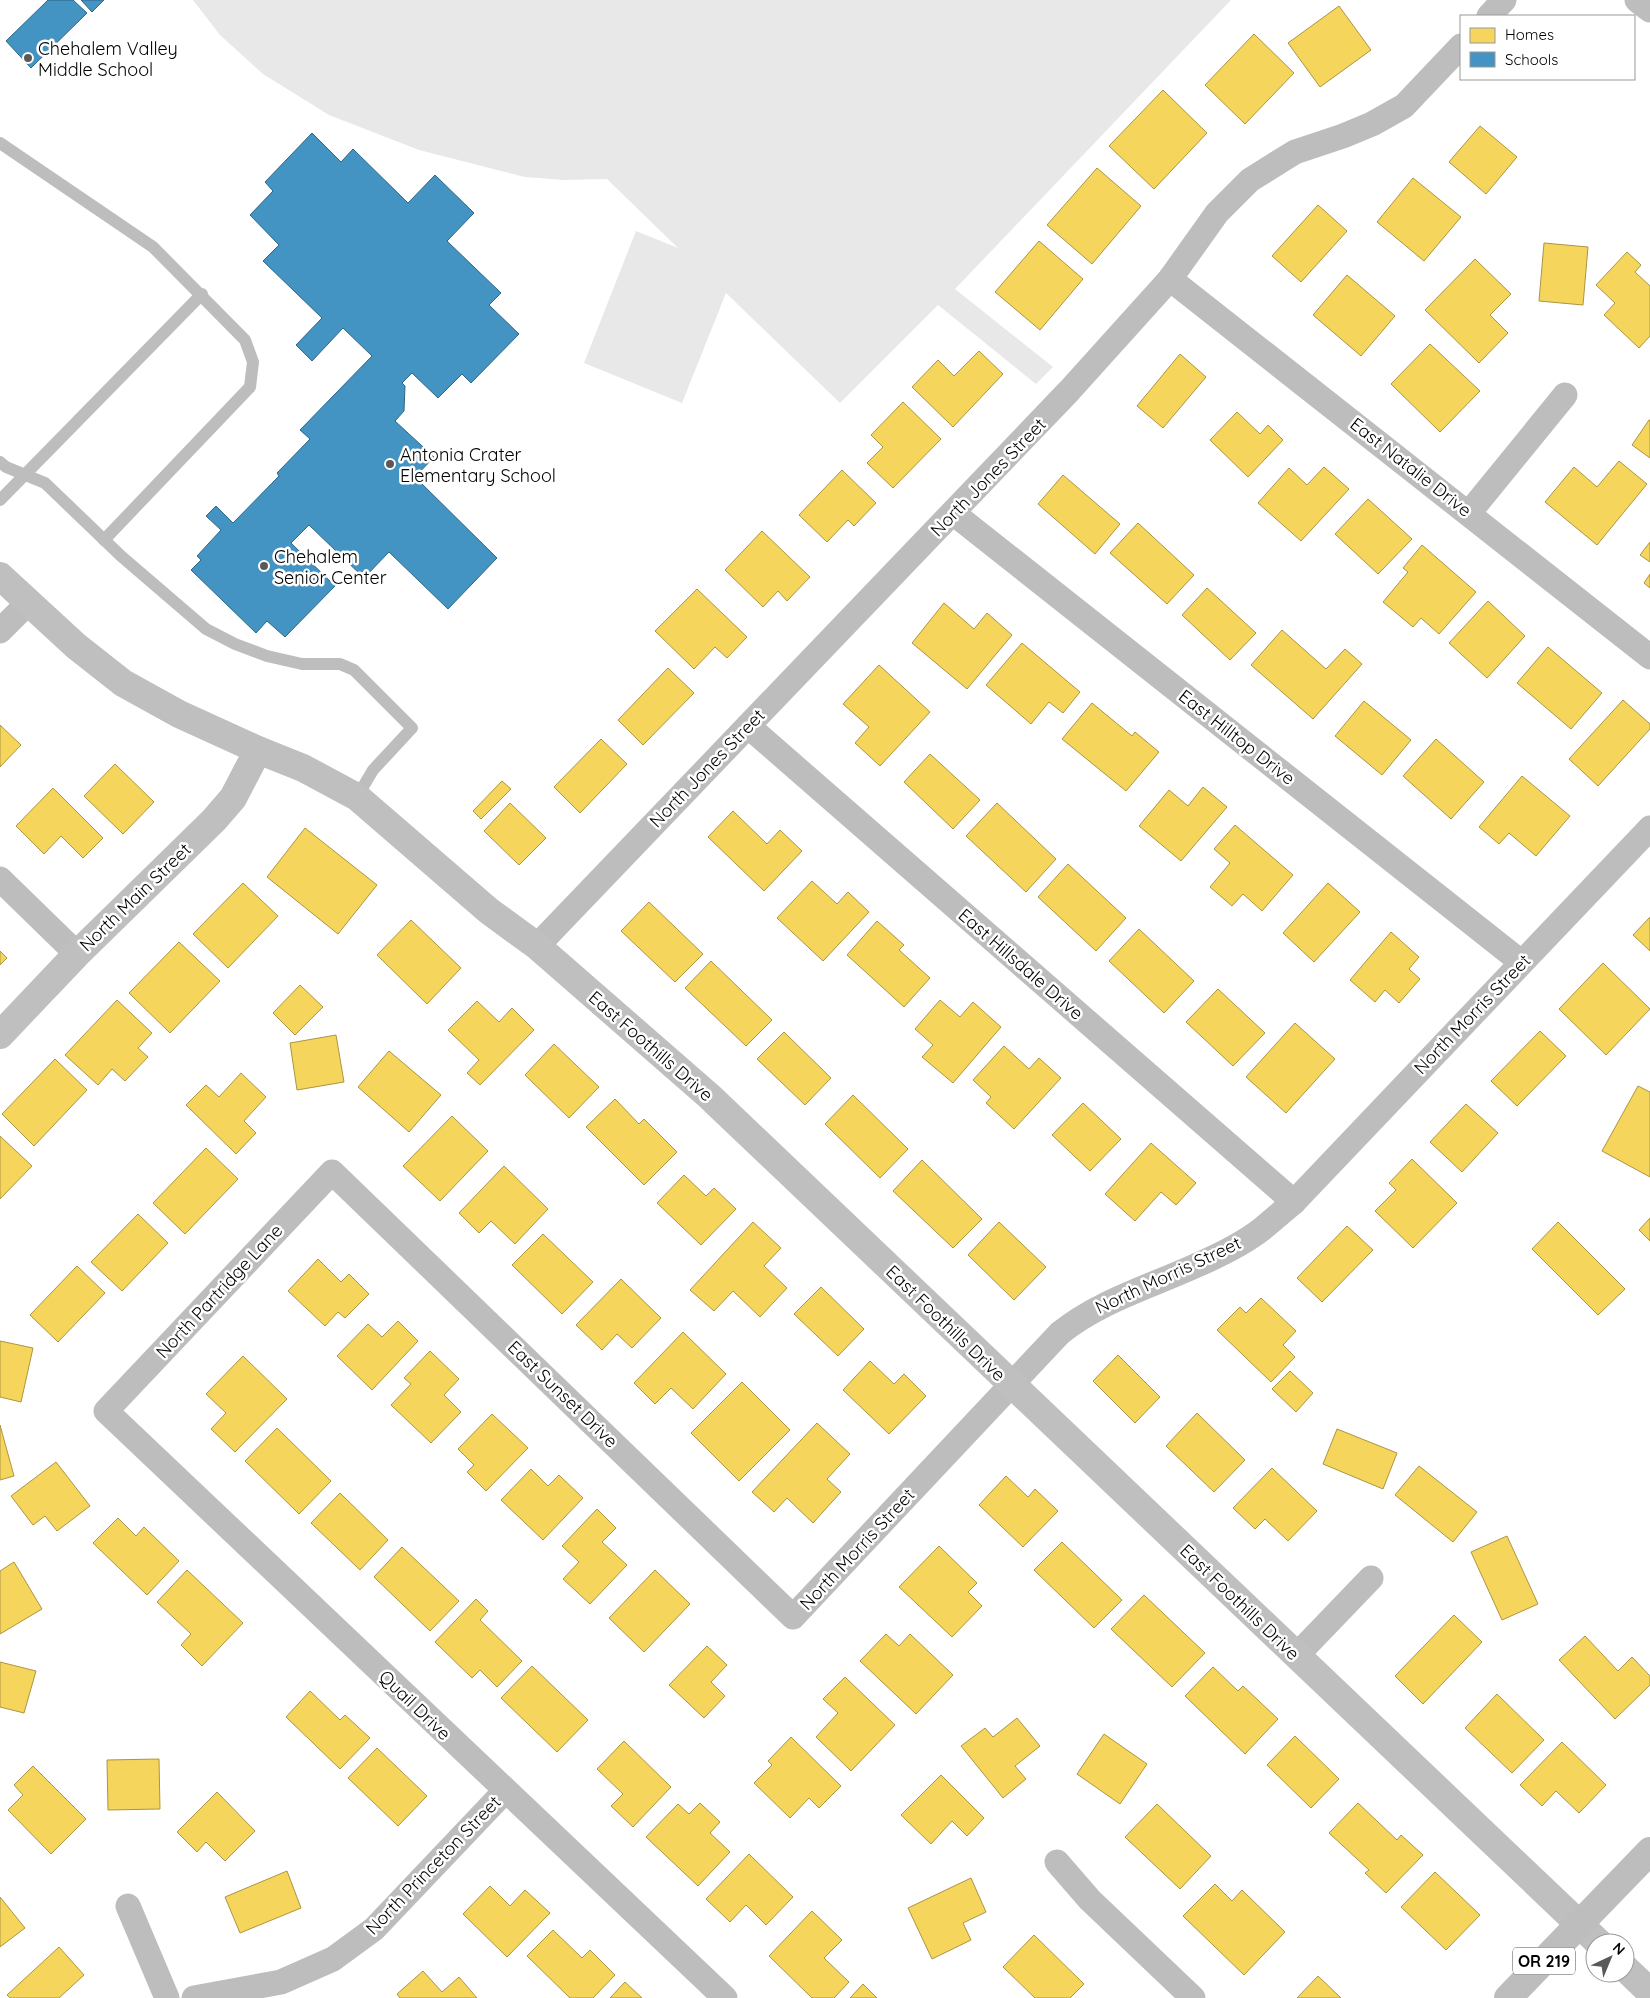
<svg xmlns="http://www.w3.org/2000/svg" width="1650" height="1998" viewBox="0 0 1650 1998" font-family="Quicksand,sans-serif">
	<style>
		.green { fill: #e8e8e8 }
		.homes { fill: #f6d55c; stroke: #ac9540 }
		.schools { fill: #4393c3; stroke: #2f6788 }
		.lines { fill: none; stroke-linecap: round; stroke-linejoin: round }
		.lane { stroke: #bdbdbd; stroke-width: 12 }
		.street { stroke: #bdbdbd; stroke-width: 25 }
		.secondary { stroke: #bfbfbf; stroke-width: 28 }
		.primary { stroke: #bdbdbd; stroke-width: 28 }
		.poi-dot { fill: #595959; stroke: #fff; stroke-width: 2 }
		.labels { text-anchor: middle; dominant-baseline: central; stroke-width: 5; stroke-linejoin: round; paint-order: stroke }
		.shield { fill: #fff; stroke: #4c4c4c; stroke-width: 1 }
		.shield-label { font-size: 16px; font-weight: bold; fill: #000 }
		.poi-label { font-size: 18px; fill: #000; stroke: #fff; text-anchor: start }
		.street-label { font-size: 18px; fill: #000; stroke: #fff }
	</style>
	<rect width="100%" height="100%" fill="#fff"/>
	<path class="green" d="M193,0H1231L955,289L1053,367L1036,384L938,305L840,403L726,293L682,403L584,363L636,231L678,248L607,179L564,180L525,177L419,150L329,115L263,74L220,35Z"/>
	<g class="homes">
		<path d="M1339,6L1371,50L1320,87L1288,43Z"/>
		<path d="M1254,34L1294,73L1245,124L1205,85Z"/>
		<path d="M1163,90L1207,133L1154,189L1109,146Z"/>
		<path d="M1480,126L1517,157L1486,194L1449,162Z"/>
		<path d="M1097,168L1141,206L1092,264L1047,225Z"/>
		<path d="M1413,178L1461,217L1424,261L1377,222Z"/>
		<path d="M1318,205L1347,231L1301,282L1272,256Z"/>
		<path d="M1039,241L1083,279L1040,330L995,292Z"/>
		<path d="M1544,243L1588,247L1583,305L1539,301Z"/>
		<path d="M1627,252L1641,265L1635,272L1650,286V336L1639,348L1604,315L1615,303L1596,285Z"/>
		<path d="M1475,259L1511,294L1490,315L1508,333L1479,363L1425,310Z"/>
		<path d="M1347,275L1395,316L1361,356L1313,315Z"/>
		<path d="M1430,344L1480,391L1440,432L1391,384Z"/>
		<path d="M979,351L1003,374L953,427L912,387L938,360L954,376Z"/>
		<path d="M1180,354L1206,377L1163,428L1137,406Z"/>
		<path d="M903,402L941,439L893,488L867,463L883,447L871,435Z"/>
		<path d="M1237,412L1260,434L1268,425L1283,440L1248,477L1210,440Z"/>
		<path d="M1649,420H1650V458L1632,445Z"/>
		<path d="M1619,461L1647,484L1597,545L1545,502L1574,467L1597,487Z"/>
		<path d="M1324,467L1349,489L1301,541L1258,503L1289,468L1307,485Z"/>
		<path d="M842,470L876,503L854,526L848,520L827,542L799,515Z"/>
		<path d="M1063,475L1120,524L1095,554L1038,504Z"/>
		<path d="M1368,499L1412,539L1378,574L1335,534Z"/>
		<path d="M1138,523L1194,575L1167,604L1110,553Z"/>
		<path d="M762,531L810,577L787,601L778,591L763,607L725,570Z"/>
		<path d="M1650,542V562L1640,555Z"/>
		<path d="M1422,545L1476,592L1439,634L1421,618L1413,627L1383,602L1408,572L1403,568Z"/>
		<path d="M1650,574V588L1644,583Z"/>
		<path d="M1207,588L1256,633L1230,660L1182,615Z"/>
		<path d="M697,589L747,637L727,658L715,647L694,669L655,631Z"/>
		<path d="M1488,601L1525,636L1487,678L1449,643Z"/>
		<path d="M944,603L974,629L987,613L1012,635L967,689L912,643Z"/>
		<path d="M1282,630L1326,669L1345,649L1362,664L1313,719L1251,665Z"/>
		<path d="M1022,643L1080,692L1063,713L1049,702L1031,724L986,685Z"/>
		<path d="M1548,647L1602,693L1571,729L1517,683Z"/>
		<path d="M879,665L930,712L880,766L855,743L869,727L843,704Z"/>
		<path d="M668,668L694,693L643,745L618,720Z"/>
		<path d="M1623,700L1650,724V729L1598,786L1569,759Z"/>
		<path d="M1364,701L1411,740L1382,775L1335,736Z"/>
		<path d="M1092,703L1132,736L1135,732L1159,752L1126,791L1062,739Z"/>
		<path d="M0,725L21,745L0,767Z"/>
		<path d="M601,739L627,764L580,813L554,787Z"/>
		<path d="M1436,739L1484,782L1451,819L1403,776Z"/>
		<path d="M930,754L980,800L953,829L904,782Z"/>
		<path d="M115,764L154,802L123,834L84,796Z"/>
		<path d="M1522,776L1570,816L1536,856L1509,833L1499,844L1479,827Z"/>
		<path d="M502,781L511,789L481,819L473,811Z"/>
		<path d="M1203,787L1227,807L1181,861L1139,826L1169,790L1188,806Z"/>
		<path d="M53,788L103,838L83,858L61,836L44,854L16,826Z"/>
		<path d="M510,803L546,838L519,865L484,831Z"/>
		<path d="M997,803L1056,859L1026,892L966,836Z"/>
		<path d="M733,811L767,844L780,830L802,851L764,891L708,837Z"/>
		<path d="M1235,825L1293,875L1262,911L1243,894L1232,906L1210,887L1230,863L1214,849Z"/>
		<path d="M305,828L377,885L338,934L267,877Z"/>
		<path d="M1068,864L1126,918L1096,951L1038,897Z"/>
		<path d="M812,881L837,904L848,892L869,912L823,961L777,918Z"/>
		<path d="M243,883L278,916L228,968L193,934Z"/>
		<path d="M1328,883L1360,912L1314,962L1283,933Z"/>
		<path d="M649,902L703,954L675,982L621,931Z"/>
		<path d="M1650,917V951L1633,935Z"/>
		<path d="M411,920L461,968L427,1004L377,955Z"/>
		<path d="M877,921L904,945L899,950L930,978L904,1007L847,955Z"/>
		<path d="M1139,929L1194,981L1164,1013L1109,961Z"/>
		<path d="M1391,932L1419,957L1409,969L1420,979L1399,1003L1385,990L1375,1002L1350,980Z"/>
		<path d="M179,942L220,981L170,1033L129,993Z"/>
		<path d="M0,951L7,958L0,965Z"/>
		<path d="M711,961L772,1020L746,1046L685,988Z"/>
		<path d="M1603,963L1650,1009L1606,1055L1559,1009Z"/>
		<path d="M300,985L323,1007L295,1035L273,1013Z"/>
		<path d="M1218,989L1265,1033L1233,1066L1186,1022Z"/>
		<path d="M117,1000L152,1033L138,1048L148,1057L125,1081L112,1069L98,1085L65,1055Z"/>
		<path d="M940,1000L960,1017L973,1002L1001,1027L953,1083L922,1057L933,1045L915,1029Z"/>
		<path d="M477,1001L499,1022L512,1008L534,1030L480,1085L467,1073L479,1060L448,1030Z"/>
		<path d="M1295,1023L1335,1059L1286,1113L1246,1077Z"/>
		<path d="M1540,1031L1566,1056L1517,1106L1491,1081Z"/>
		<path d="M784,1032L831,1078L805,1105L757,1059Z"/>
		<path d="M336,1035L344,1082L297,1090L290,1043Z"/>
		<path d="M554,1044L599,1087L569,1118L525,1075Z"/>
		<path d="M1004,1046L1029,1069L1039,1058L1061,1078L1014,1129L986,1103L991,1097L973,1080Z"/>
		<path d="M389,1051L441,1095L409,1132L358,1087Z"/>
		<path d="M55,1059L87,1090L34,1146L2,1114Z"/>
		<path d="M241,1073L266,1097L244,1121L256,1133L236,1154L186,1105L206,1085L219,1097Z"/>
		<path d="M1638,1086L1650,1092V1177L1602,1151Z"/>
		<path d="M853,1095L908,1149L880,1178L825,1124Z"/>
		<path d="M615,1099L639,1124L644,1119L677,1152L644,1185L586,1127Z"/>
		<path d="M1083,1103L1121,1139L1090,1171L1052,1135Z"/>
		<path d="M1466,1104L1498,1133L1462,1172L1430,1142Z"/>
		<path d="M452,1116L488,1151L440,1201L403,1166Z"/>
		<path d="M0,1136L32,1166L0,1199Z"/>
		<path d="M1151,1143L1196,1183L1176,1205L1161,1192L1135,1221L1105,1194Z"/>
		<path d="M206,1148L238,1179L185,1234L153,1203Z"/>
		<path d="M1412,1159L1457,1203L1413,1248L1375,1211L1396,1190L1389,1183Z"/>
		<path d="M922,1160L982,1219L953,1248L893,1191Z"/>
		<path d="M504,1166L548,1209L515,1244L491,1221L479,1233L459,1213Z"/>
		<path d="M684,1175L706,1196L714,1188L736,1209L701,1245L657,1203Z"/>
		<path d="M138,1214L168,1243L122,1291L91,1262Z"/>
		<path d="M1650,1218V1241L1639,1230Z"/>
		<path d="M753,1222L781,1248L764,1266L787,1288L760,1317L733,1291L714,1311L690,1290Z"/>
		<path d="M999,1222L1046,1267L1014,1300L968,1255Z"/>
		<path d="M1558,1222L1625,1289L1598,1315L1532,1249Z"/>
		<path d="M1347,1226L1373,1250L1322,1302L1297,1278Z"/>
		<path d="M543,1234L593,1282L562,1314L512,1265Z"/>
		<path d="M318,1259L341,1282L349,1274L369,1294L345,1318L338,1312L325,1326L288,1291Z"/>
		<path d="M77,1266L105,1293L58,1342L30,1315Z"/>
		<path d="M621,1279L661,1318L632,1348L617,1334L602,1350L576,1325Z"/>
		<path d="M821,1287L864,1329L838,1356L794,1314Z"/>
		<path d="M1261,1298L1296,1331L1283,1345L1295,1357L1271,1382L1217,1330L1240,1307L1246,1313Z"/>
		<path d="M398,1321L418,1341L372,1390L337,1356L368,1324L382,1337Z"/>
		<path d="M683,1332L726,1374L693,1409L671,1388L655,1404L634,1383Z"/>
		<path d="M0,1341L33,1348L21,1402L0,1397Z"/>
		<path d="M430,1351L459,1379L444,1395L461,1412L431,1443L391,1405L411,1384L404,1378Z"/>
		<path d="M1118,1355L1160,1397L1135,1423L1093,1381Z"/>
		<path d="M243,1356L287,1399L235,1452L211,1429L226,1413L206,1394Z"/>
		<path d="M870,1361L894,1384L904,1374L926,1396L889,1434L843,1390Z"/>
		<path d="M1290,1371L1313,1393L1296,1412L1272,1389Z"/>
		<path d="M742,1382L790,1430L739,1481L691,1433Z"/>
		<path d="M1197,1413L1245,1460L1214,1492L1166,1446Z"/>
		<path d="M492,1414L528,1448L486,1491L467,1472L474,1465L458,1449Z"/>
		<path d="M817,1423L850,1454L827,1479L841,1492L813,1523L787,1498L774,1512L752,1492Z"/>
		<path d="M0,1425L14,1476L0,1480Z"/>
		<path d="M277,1428L331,1481L299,1514L245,1461Z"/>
		<path d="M1337,1429L1397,1453L1383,1489L1323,1464Z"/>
		<path d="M56,1462L90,1506L57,1531L45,1516L33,1525L11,1496Z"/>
		<path d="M1419,1466L1477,1512L1453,1542L1395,1495Z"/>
		<path d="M1272,1468L1317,1511L1288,1541L1265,1519L1255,1529L1233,1508Z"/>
		<path d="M531,1469L548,1486L559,1475L583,1498L543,1540L501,1500Z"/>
		<path d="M1006,1476L1028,1497L1035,1489L1058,1511L1023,1547L979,1505Z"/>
		<path d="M340,1493L388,1540L360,1570L311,1523Z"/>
		<path d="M597,1509L616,1528L602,1542L627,1565L590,1604L563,1579L579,1562L562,1546Z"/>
		<path d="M118,1518L136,1536L144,1527L179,1561L147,1595L93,1543Z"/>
		<path d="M1507,1536L1538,1604L1502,1620L1471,1552Z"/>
		<path d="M1062,1542L1122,1600L1094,1628L1034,1570Z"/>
		<path d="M939,1546L977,1583L968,1592L982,1606L952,1637L899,1587Z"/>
		<path d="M402,1547L459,1601L430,1631L374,1577Z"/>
		<path d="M14,1562L42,1609L0,1634V1571Z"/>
		<path d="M187,1570L243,1623L202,1666L181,1645L191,1634L157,1602Z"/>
		<path d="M655,1570L690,1604L644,1652L609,1618Z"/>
		<path d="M1144,1595L1205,1653L1172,1687L1111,1629Z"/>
		<path d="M476,1599L488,1611L480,1620L522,1661L497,1687L480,1670L472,1678L435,1642Z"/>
		<path d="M1454,1615L1482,1642L1423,1704L1395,1676Z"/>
		<path d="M886,1634L899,1646L910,1634L953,1675L916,1714L860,1661Z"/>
		<path d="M1585,1636L1618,1671L1632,1657L1650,1676V1685L1615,1719L1559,1660Z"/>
		<path d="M707,1646L727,1665L711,1682L725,1696L704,1718L669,1685Z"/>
		<path d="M0,1662L36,1671L24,1713L0,1707Z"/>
		<path d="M532,1666L588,1720L557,1752L501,1698Z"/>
		<path d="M1213,1667L1238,1691L1243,1686L1278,1719L1245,1754L1185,1696Z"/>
		<path d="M845,1677L895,1725L851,1771L816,1737L838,1713L823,1699Z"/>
		<path d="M310,1691L340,1720L345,1715L370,1738L340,1769L286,1717Z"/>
		<path d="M1497,1694L1544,1740L1512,1773L1465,1728Z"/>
		<path d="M1017,1718L1040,1746L1015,1766L1026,1779L1003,1798L961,1746L985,1728L993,1737Z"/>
		<path d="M1104,1734L1147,1764L1120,1804L1077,1774Z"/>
		<path d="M1295,1736L1339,1779L1311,1808L1267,1765Z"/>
		<path d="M791,1737L841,1786L819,1808L809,1798L790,1818L754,1783L772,1765L768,1761Z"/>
		<path d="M624,1741L671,1787L633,1827L611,1806L623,1794L597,1769Z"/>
		<path d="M1562,1742L1606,1785L1579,1813L1556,1791L1542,1806L1520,1785Z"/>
		<path d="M377,1748L427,1796L398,1826L348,1778Z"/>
		<path d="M159,1759L160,1809L108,1810L107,1760Z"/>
		<path d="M33,1766L86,1819L51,1854L8,1810L23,1795L14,1785Z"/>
		<path d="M941,1775L984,1818L967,1836L952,1821L931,1844L901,1815Z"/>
		<path d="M217,1792L255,1831L225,1861L206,1842L197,1852L177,1832Z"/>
		<path d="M700,1803L720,1822L710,1833L730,1852L698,1886L646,1837L678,1804L689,1814Z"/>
		<path d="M1358,1803L1397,1840L1401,1835L1423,1855L1386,1893L1365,1873L1369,1870L1329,1833Z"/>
		<path d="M1157,1804L1211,1856L1180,1889L1125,1837Z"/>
		<path d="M749,1854L793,1897L766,1925L746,1905L730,1922L706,1899Z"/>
		<path d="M287,1871L301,1908L240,1933L225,1897Z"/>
		<path d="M1435,1872L1480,1915L1446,1950L1401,1907Z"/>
		<path d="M971,1878L986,1912L963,1923L971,1940L932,1959L908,1908Z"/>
		<path d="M1215,1884L1232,1901L1242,1890L1285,1932L1244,1975L1183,1916Z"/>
		<path d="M490,1886L510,1906L525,1890L550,1913L507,1957L463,1914Z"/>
		<path d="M0,1897L25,1928L0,1947Z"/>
		<path d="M812,1911L842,1940L824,1958L849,1982L834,1998H812L769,1956Z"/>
		<path d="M553,1930L582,1958L590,1950L615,1975L593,1998H570L527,1956Z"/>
		<path d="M1034,1935L1084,1984L1070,1998H1035L1003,1967Z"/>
		<path d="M59,1947L84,1975L59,1998H10L7,1995Z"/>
		<path d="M423,1971L442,1992L459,1977L477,1998H400L397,1994Z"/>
		<path d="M1318,1976L1341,1998H1297Z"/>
		<path d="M625,1982L642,1998H610Z"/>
		<path d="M863,1984L877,1998H850Z"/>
	</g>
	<g class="schools">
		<path d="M48,0H73L87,13L31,68L6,41Z"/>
		<path d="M81,0H104L92,12Z"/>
		<path d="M312,133L341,162L353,149L408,203L435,175L474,213L447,241L501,293L489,305L519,334L471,383L462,374L438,398L412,373L402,383L405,386L404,411L395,421L434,457L415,477L497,558L448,609L389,552L364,578L309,525L291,543L335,586L285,637L267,621L256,633L191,570L201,560L197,556L221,530L206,516L216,506L233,523L279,476L277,473L310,439L300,430L372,356L343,328L312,361L296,345L322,318L263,261L279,245L250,215L273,191L265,182Z"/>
	</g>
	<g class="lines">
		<g class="lane">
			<path d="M0,143L153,247L245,340L253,362L250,387L104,540"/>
			<path d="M0,462L6,467L45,483L121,556L206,629L235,644L267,656L302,664H340L354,670L412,728L373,770L357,797"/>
			<path d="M0,500L202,294"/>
		</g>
		<g class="street">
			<path d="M1637,0L1650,10"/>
			<path d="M1489,16L1504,0"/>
			<path d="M1170,279L1650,657"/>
			<path d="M953,513L1521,962"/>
			<path d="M1469,513L1565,395"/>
			<path d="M0,631L28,603"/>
			<path d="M748,726L1294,1202"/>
			<path d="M0,879L77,954"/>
			<path d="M537,946L1069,391L1170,279L1217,213L1250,180L1295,152L1343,136L1372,124L1404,106L1461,46"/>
			<path d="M1296,1656L1371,1578"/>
			<path d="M1057,1862L1090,1900L1193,1998"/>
			<path d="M128,1906L167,1998"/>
			<path d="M194,1998L281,1982L333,1959L374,1929L505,1791"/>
			<path d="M725,1998L106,1411L332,1172L793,1617L1060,1333C1100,1301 1149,1287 1195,1266C1218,1256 1243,1244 1262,1229C1273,1220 1283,1211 1294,1202L1650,828"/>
		</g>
		<g class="secondary">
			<path d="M0,576L76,646L123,683L179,714L258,750L303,768L357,797L489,911L537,946L709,1096L1599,1943"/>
			<path d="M0,1035L77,954L214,820L233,798L258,750"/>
			<path d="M1625,1968L1650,1992"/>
		</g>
		<path class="primary" d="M1508,1998L1650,1851"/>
	</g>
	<g class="poi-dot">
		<circle cx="28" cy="58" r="5"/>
		<circle cx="390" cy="464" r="5"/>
		<circle cx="264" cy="566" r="5"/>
	</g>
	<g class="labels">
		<rect class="shield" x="1513" y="1947.5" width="62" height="27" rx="4"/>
		<g class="shield-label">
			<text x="1544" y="1961">OR 219</text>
		</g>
		<g class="poi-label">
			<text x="38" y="48">Chehalem Valley<tspan x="38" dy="21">Middle School</tspan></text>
			<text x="400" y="454">Antonia Crater<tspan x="400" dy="21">Elementary School</tspan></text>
			<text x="274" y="556">Chehalem<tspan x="274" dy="21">Senior Center</tspan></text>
		</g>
		<g class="street-label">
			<text transform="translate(1411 467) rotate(38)">East Natalie Drive</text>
			<text transform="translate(988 477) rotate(-46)">North Jones Street</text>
			<text transform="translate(1237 737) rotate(38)">East Hilltop Drive</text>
			<text transform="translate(707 768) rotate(-46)">North Jones Street</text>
			<text transform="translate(135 897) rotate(-44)">North Main Street</text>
			<text transform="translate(1021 964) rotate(41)">East Hillsdale Drive</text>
			<text transform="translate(1472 1014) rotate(-46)">North Morris Street</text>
			<text transform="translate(651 1046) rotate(41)">East Foothills Drive</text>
			<text transform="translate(1168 1275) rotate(-25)">North Morris Street</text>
			<text transform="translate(219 1291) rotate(-47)">North Partridge Lane</text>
			<text transform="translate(946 1323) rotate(44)">East Foothills Drive</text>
			<text transform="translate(563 1394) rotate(44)">East Sunset Drive</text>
			<text transform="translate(857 1549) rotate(-47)">North Morris Street</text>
			<text transform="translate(1240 1602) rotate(44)">East Foothills Drive</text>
			<text transform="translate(415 1705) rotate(44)">Quail Drive</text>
			<text transform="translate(433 1865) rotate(-46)">North Princeton Street</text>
		</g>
	</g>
	<rect x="1460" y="15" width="175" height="65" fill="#ffffff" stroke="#999999"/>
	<rect x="1470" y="28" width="25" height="15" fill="#f6d55c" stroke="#999999"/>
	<text x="1505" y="40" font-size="15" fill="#000000">Homes</text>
	<rect x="1470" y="52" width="25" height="15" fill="#4393c3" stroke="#999999"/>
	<text x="1505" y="65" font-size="15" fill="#000000">Schools</text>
	<g transform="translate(1610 1958) rotate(44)"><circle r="24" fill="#ffffff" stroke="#999999"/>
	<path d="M0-4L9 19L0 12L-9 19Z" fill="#595959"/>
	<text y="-8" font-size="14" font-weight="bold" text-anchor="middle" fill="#000000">N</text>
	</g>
</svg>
